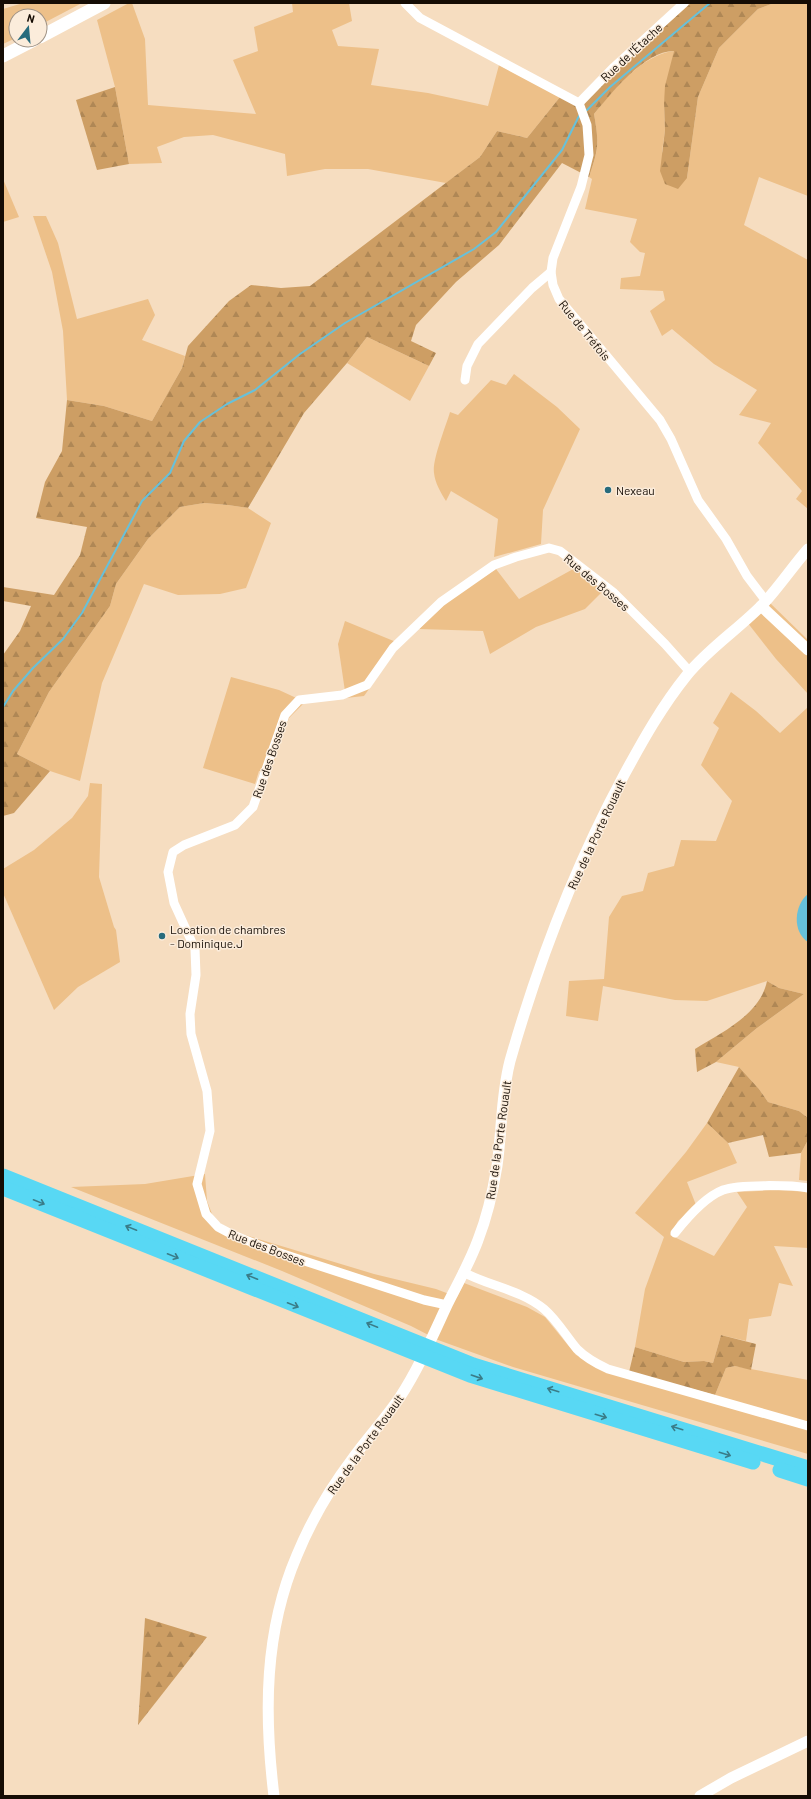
<svg xmlns="http://www.w3.org/2000/svg" width="811" height="1799" viewBox="0 0 811 1799" font-family="Barlow,sans-serif">
	<style>
		.green { fill: #edc089 }
		.forest { fill: url(#forest-firs) }
		.water { fill: #67c1da }
		.lines { fill: none; stroke-linecap: round; stroke-linejoin: round }
		.stream { stroke: #67c1da; stroke-width: 2 }
		.minor { stroke: #fff; stroke-width: 9 }
		.tertiary { stroke: #fff; stroke-width: 11 }
		.secondary { stroke: #fff; stroke-width: 13 }
		.trunk { stroke: #58d8f4; stroke-width: 15 }
		.oneway { stroke: #3a7c88 }
		.poi-dot { fill: #276b7c; stroke: #fbecdb; stroke-width: 1.5 }
		.labels { text-anchor: middle; dominant-baseline: central; stroke-width: 3; stroke-linejoin: round; paint-order: stroke }
		.street-label { font-size: 12px; fill: #150c04; stroke: #fbecdb }
		.poi-label { font-size: 12px; fill: #150c04; stroke: #fbecdb; text-anchor: start }
	</style>
	<defs>
		<pattern id="forest-firs" width="22" height="20" patternUnits="userSpaceOnUse"><rect width="22" height="20" fill="#cd9e64"/><path d="M5 1l3.5 6h-7zM16 11l3.5 6h-7z" fill="#af8755"/></pattern>
	</defs>
	<rect width="100%" height="100%" fill="#f6ddc0"/>
	<g class="green">
		<path d="M23,3H82L40,25V16H16V38L3,44V9Z"/>
		<path d="M129,3H132L145,39L148,105L256,114L233,60L258,51L254,27L293,12L292,3H349L352,21L332,30L338,46L379,49L371,85L428,93L488,106L499,65L560,97L527,138L497,131L480,157L446,183L368,169H325L287,176L285,154L213,135L184,137L157,147L162,163L129,164L115,87L97,20Z"/>
		<path d="M774,3H808V196L759,177L744,225L808,260V509L796,499L802,491L758,443L771,423L739,415L757,390L714,364L672,329L662,336L650,311L665,300L663,291L620,289L621,278L640,276L645,253L640,252L630,242L637,219L585,209L592,179L589,177C599,148 599,144 594,114C614,90 641,55 674,51L664,103L665,130L662,152L687,178L698,97L719,48L758,9Z"/>
		<path d="M3,179L19,217L3,222Z"/>
		<path d="M33,216H46L58,243L77,319L148,299L155,315L142,340L185,356L182,368L152,421L104,406L67,400L63,331L52,272Z"/>
		<path d="M367,337L429,366L410,401L347,363Z"/>
		<path d="M514,374L557,407L580,429L543,510L541,544L494,557L498,519L451,491L446,501C441,493 435,483 434,473C432,460 446,426 450,412L458,415L491,380L506,385Z"/>
		<path d="M204,503L228,505L248,508L271,523L246,588L220,594L178,595L144,584L102,683L80,781L50,771L17,754L49,692L110,606L116,584L148,539L180,507Z"/>
		<path d="M575,568L603,591L585,609L536,627L490,654L483,631L419,629L453,597L496,569L519,599Z"/>
		<path d="M769,602L808,640V694L776,659L747,622Z"/>
		<path d="M345,621L401,644L364,696L346,698L338,644Z"/>
		<path d="M231,677L279,690L305,702L289,718L271,771H259L255,784L203,768Z"/>
		<path d="M731,692L756,711L780,733L808,707V1118L799,1111L768,1102L759,1089L739,1067L716,1062L757,1028L804,994L779,988L767,981L707,1001L675,1000L603,986L598,1021L566,1016L569,981L604,979L609,917L622,896L643,891L648,873L674,866L681,840L716,841L732,801L701,765L719,728L713,723Z"/>
		<path d="M90,783L102,784L99,877L114,927L116,930L120,962L78,987L54,1010L3,893V869L34,850L72,818L88,796Z"/>
		<path d="M707,1123L728,1143L737,1163L687,1182L696,1205L678,1221L670,1235L714,1256L747,1207L737,1192L779,1190L808,1192V1248L774,1246L793,1286L779,1283L771,1316L749,1319L746,1341L721,1335L713,1363L704,1361L684,1362L635,1347L645,1289L664,1237L635,1213L686,1152Z"/>
		<path d="M808,1140V1181L799,1180L801,1153Z"/>
		<path d="M205,1174L207,1201L214,1219L232,1231L374,1274L436,1289L457,1297L464,1283L527,1307L545,1317L576,1355L629,1372L715,1395L726,1368L735,1366L808,1380V1454L513,1367L438,1340L411,1326L282,1271L71,1187L145,1184Z"/>
	</g>
	<g class="forest">
		<path d="M691,3H774L758,9L719,48L698,97L687,178L678,189L665,184L660,171L665,130L664,103L665,86L674,51C644,51 612,93 594,114C599,143 599,148 589,177L562,163L499,245L456,282L416,325L411,341L436,353L429,366L367,337L347,363L304,413L248,508L228,505L204,503L180,507L148,539L116,584L110,606L49,692L17,754L50,771L14,813L3,816V655L20,631L31,606L3,601V587L54,595L80,555L87,527L36,518L45,482L62,451L67,400L104,406L152,421L182,368L188,346L229,301L251,285L281,288L310,286L480,157L497,131L527,138L560,97L576,105Z"/>
		<path d="M115,87L129,164L97,170L76,100Z"/>
		<path d="M767,981L779,988L804,994L757,1028L716,1062L697,1072L695,1049C722,1032 760,1015 767,981Z"/>
		<path d="M739,1067L759,1089L768,1102L799,1111L808,1118V1140L801,1153L769,1157L763,1135L728,1143L707,1123Z"/>
		<path d="M721,1335L756,1344L751,1370L735,1366L726,1368L715,1395L629,1372L635,1347L684,1362L704,1361L713,1363Z"/>
		<path d="M145,1618L207,1637L138,1725Z"/>
	</g>
	<path class="water" d="M808,894V942C792,932 794,905 808,894Z"/>
	<g class="lines">
		<g class="stream">
			<path d="M587,110L610,87L710,3"/>
			<path d="M3,707L13,691L33,668L63,639L82,613L142,501L170,473L184,441L200,422L227,404L255,390L300,354L345,323L474,249L496,232L562,150L579,116"/>
		</g>
		<g class="minor">
			<path d="M405,3L420,18L579,103L587,125L589,155L581,187L553,258L551,272L553,285L559,299L660,420L671,439L698,500L726,539L747,576L766,601"/>
			<path d="M579,103L614,67L684,3"/>
			<path d="M465,380L467,366L478,344L532,288L551,272"/>
			<path d="M675,1233C686,1219 705,1197 723,1190C738,1184 792,1185 808,1188"/>
			<path d="M463,1272C489,1286 521,1290 544,1309C557,1320 566,1336 577,1349C586,1358 597,1364 608,1369L808,1426"/>
			<path d="M447,1305L424,1300L274,1251L233,1235L218,1227L206,1214L197,1184L210,1131L207,1091L191,1034L190,1014L196,975L195,949L174,903L168,872L173,852L184,845L235,825L253,807L285,715L299,700L342,695L367,685L393,648L441,602L494,565L516,557L549,548L560,551L613,592L665,644L690,672"/>
		</g>
		<g class="tertiary">
			<path d="M761,606L808,650"/>
			<path d="M274,1796C264,1714 264,1632 297,1555C311,1521 331,1487 353,1458C368,1437 386,1418 400,1397C419,1368 433,1335 448,1303C458,1283 470,1262 478,1240C487,1217 493,1191 497,1166C502,1131 501,1095 510,1061C538,963 575,866 624,775C643,740 662,706 687,675C709,648 740,628 764,603C779,587 793,566 808,549"/>
			<path d="M700,1796L731,1778L808,1741"/>
		</g>
		<g class="secondary">
			<path d="M40,37L104,3"/>
			<path d="M3,56L34,40"/>
		</g>
		<g class="trunk">
			<path d="M3,1176L473,1365L808,1468"/>
			<path d="M3,1188L470,1375L753,1462"/>
			<path d="M780,1470L808,1479"/>
		</g>
	</g>
	<defs><path id="oneway-shaft" d="M-6 0H5M1.5-3L5.5 0L1.5 3" fill="none" stroke-width="1.6" stroke-linecap="round" stroke-linejoin="round"/></defs>
	<g class="oneway">
		<use href="#oneway-shaft" transform="translate(39 1202) rotate(22)"/>
		<use href="#oneway-shaft" transform="translate(131 1228) rotate(-158)"/>
		<use href="#oneway-shaft" transform="translate(173 1256) rotate(22)"/>
		<use href="#oneway-shaft" transform="translate(252 1277) rotate(-158)"/>
		<use href="#oneway-shaft" transform="translate(293 1305) rotate(22)"/>
		<use href="#oneway-shaft" transform="translate(372 1325) rotate(-158)"/>
		<use href="#oneway-shaft" transform="translate(477 1377) rotate(19)"/>
		<use href="#oneway-shaft" transform="translate(553 1390) rotate(-163)"/>
		<use href="#oneway-shaft" transform="translate(601 1416) rotate(17)"/>
		<use href="#oneway-shaft" transform="translate(677 1428) rotate(-163)"/>
		<use href="#oneway-shaft" transform="translate(725 1454) rotate(17)"/>
	</g>
	<g class="poi-dot">
		<circle cx="608" cy="490" r="4"/>
		<circle cx="162" cy="936" r="4"/>
	</g>
	<g class="labels">
		<g class="street-label">
			<text transform="translate(631 52) rotate(-43)">Rue de l'Étache</text>
			<text transform="translate(585 330) rotate(51)">Rue de Tréfois</text>
			<text transform="translate(597 582) rotate(40)">Rue des Bosses</text>
			<text transform="translate(269 759) rotate(-71)">Rue des Bosses</text>
			<text transform="translate(596 834) rotate(-65)">Rue de la Porte Rouault</text>
			<text transform="translate(498 1140) rotate(-82)">Rue de la Porte Rouault</text>
			<text transform="translate(267 1247) rotate(21)">Rue des Bosses</text>
			<text transform="translate(365 1444) rotate(-54)">Rue de la Porte Rouault</text>
		</g>
		<g class="poi-label">
			<text x="616" y="490">Nexeau</text>
			<text x="170" y="929">Location de chambres<tspan x="170" dy="14">- Dominique.J</tspan></text>
		</g>
	</g>
	<rect width="811" height="1799" fill="none" stroke="#150c04" stroke-width="8"/>
	<g transform="translate(28 28) rotate(16)"><circle r="19" fill="#fbecdb" stroke="#9f9285"/>
	<path d="M0-3L7 15L0 10L-7 15Z" fill="#276b7c"/>
	<text y="-6" font-size="11" font-weight="bold" text-anchor="middle" fill="#150c04">N</text>
	</g>
</svg>
